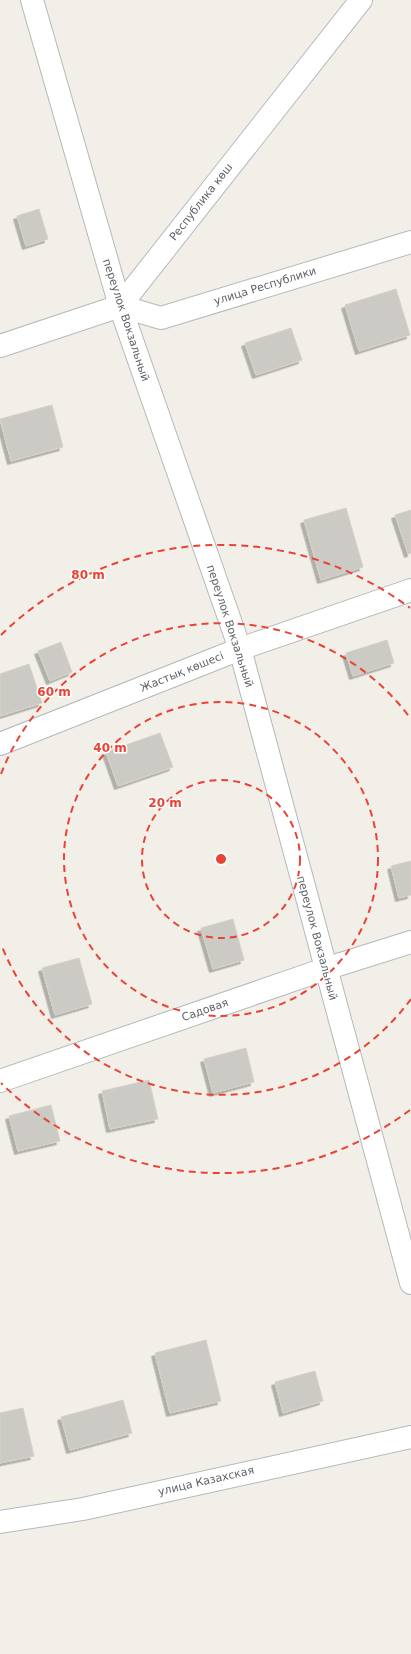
<svg xmlns="http://www.w3.org/2000/svg" width="411" height="1654" viewBox="0 0 411 1654" font-family="'DejaVu Sans',sans-serif">
	<style>
		.building { fill: #cccac5; stroke: #d6d1c6; filter: url(#shadow) }
		.lines { fill: none; stroke-linecap: round; stroke-linejoin: round }
		.minor-casing { stroke: #b5b8bc; stroke-width: 24 }
		.secondary-casing { stroke: #b6babf; stroke-width: 24 }
		.minor { stroke: #fff; stroke-width: 22 }
		.secondary { stroke: #fff; stroke-width: 22 }
		.ring { fill: none; stroke: #ea4335; stroke-width: 2; stroke-dasharray: 7 5 }
		.labels { text-anchor: middle; dominant-baseline: central; stroke-width: 3; stroke-linejoin: round; paint-order: stroke }
		.street-label { font-size: 11px; fill: #5f6368; stroke: #fff }
		.centre { fill: #ea4335; stroke: #fff; stroke-width: 2 }
		.ring-label { font-size: 12px; text-anchor: middle; font-weight: bold; fill: #ea4335; stroke: #fff; stroke-width: 3; stroke-linejoin: round; paint-order: stroke }
	</style>
	<defs>
		<filter id="shadow"><feDropShadow dx="-3.5" dy="3.5" stdDeviation="0" flood-color="#0004"/></filter>
	</defs>
	<rect width="100%" height="100%" fill="#f1efe8"/>
	<g class="building">
		<path d="M39,209L48,239L26,246L17,216Z"/>
		<path d="M396,289L410,335L359,351L345,305Z"/>
		<path d="M291,328L302,360L256,375L245,343Z"/>
		<path d="M52,405L63,447L11,461L0,419Z"/>
		<path d="M346,508L363,567L321,580L304,520Z"/>
		<path d="M411,510V553L408,554L395,515Z"/>
		<path d="M387,640L394,663L353,676L346,653Z"/>
		<path d="M61,642L72,672L50,681L38,651Z"/>
		<path d="M29,664L42,703L0,716V674Z"/>
		<path d="M160,733L173,767L118,786L106,752Z"/>
		<path d="M411,861V895L399,898L391,866Z"/>
		<path d="M233,919L244,960L213,969L201,928Z"/>
		<path d="M79,958L92,1004L55,1015L42,968Z"/>
		<path d="M246,1048L254,1082L213,1093L204,1059Z"/>
		<path d="M149,1080L158,1119L110,1129L102,1091Z"/>
		<path d="M51,1105L60,1141L18,1151L9,1116Z"/>
		<path d="M206,1340L221,1401L170,1413L155,1353Z"/>
		<path d="M315,1371L323,1401L283,1413L275,1382Z"/>
		<path d="M123,1400L132,1433L70,1450L61,1417Z"/>
		<path d="M23,1408L34,1456L0,1463V1413Z"/>
	</g>
	<g class="lines">
		<defs>
			<g id="minor">
				<path d="M32,0L120,306L240,649L411,1283"/>
				<path d="M120,306L161,318L411,242"/>
				<path d="M0,744L240,649L411,590"/>
				<path d="M0,1081L325,969L411,942"/>
				<path d="M0,1522L83,1509L411,1437"/>
			</g>
			<path id="secondary" d="M0,346L120,306L361,0"/>
		</defs>
		<use href="#minor" class="minor-casing"/>
		<use href="#secondary" class="secondary-casing"/>
		<use href="#minor" class="minor"/>
		<use href="#secondary" class="secondary"/>
	</g>
	<g class="ring">
		<circle cx="221" cy="859" r="79"/>
		<circle cx="221" cy="859" r="157"/>
		<path d="M411 999A236 236 0 0 1 1 944M1 774A236 236 0 0 1 411 719"/>
		<path d="M410 1110A314 314 0 0 1 1 1083M1 635A314 314 0 0 1 410 608"/>
	</g>
	<g class="labels">
		<g class="street-label">
			<text transform="translate(201 202) rotate(-52)">Республика көш</text>
			<text transform="translate(265 286) rotate(-17)">улица Республики</text>
			<text transform="translate(126 320) rotate(72)">переулок Вокзальный</text>
			<text transform="translate(230 626) rotate(72)">переулок Вокзальный</text>
			<text transform="translate(182 672) rotate(-22)">Жастық көшесі</text>
			<text transform="translate(317 938) rotate(75)">переулок Вокзальный</text>
			<text transform="translate(205 1010) rotate(-19)">Садовая</text>
			<text transform="translate(206 1481) rotate(-13)">улица Казахская</text>
		</g>
	</g>
	<circle cx="221" cy="859" r="6" class="centre"/>
	<g class="ring-label">
		<text x="88" y="579">80 m</text>
		<text x="54" y="696">60 m</text>
		<text x="110" y="752">40 m</text>
		<text x="165" y="807">20 m</text>
	</g>
</svg>
